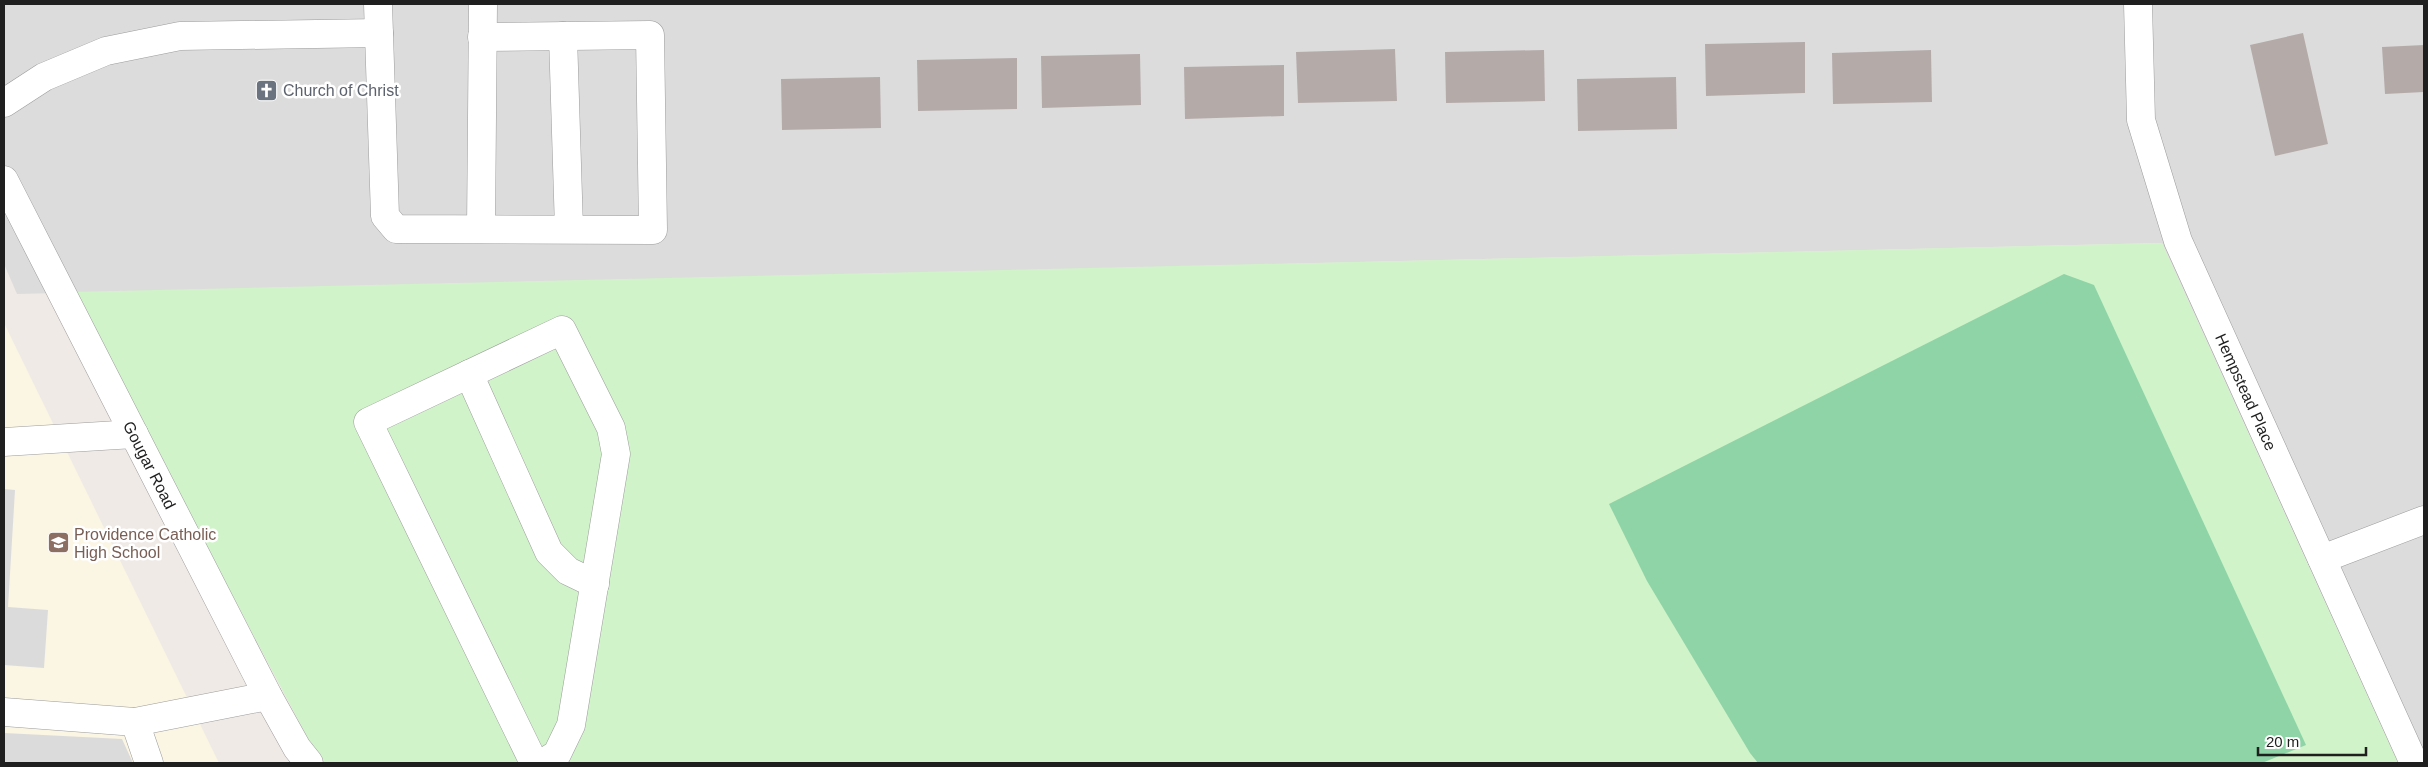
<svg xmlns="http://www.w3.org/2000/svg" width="2428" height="767" viewBox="0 0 2428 767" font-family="Arial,sans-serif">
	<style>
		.residential { fill: #dddcdc }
		.education { fill: #fbf5e3 }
		.park { fill: #d0f3c9 }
		.pitch { fill: #8ed4a7 }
		.parking { fill: #dbdbdb }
		.building { fill: #b4aba9 }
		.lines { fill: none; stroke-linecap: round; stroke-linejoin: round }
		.minor-casing { stroke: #9c9c9c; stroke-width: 29 }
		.minor { stroke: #fff; stroke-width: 28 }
		.labels { text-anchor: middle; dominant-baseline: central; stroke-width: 5; stroke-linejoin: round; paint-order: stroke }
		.worship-label { font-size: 16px; fill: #5b616d; stroke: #fff; text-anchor: start }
		.street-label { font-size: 16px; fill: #1f1f1f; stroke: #fff }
		.education-label { font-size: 16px; fill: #785e54; stroke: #fff; text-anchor: start }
	</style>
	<rect width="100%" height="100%" fill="#efeae6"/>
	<path class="residential" d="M4,4H2424V763H2398L2162,243L17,294L4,264Z"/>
	<path class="education" d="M4,323L219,763H4Z"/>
	<path class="park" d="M2162,243L2398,763H321L72,292Z"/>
	<path class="pitch" d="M2064,274L2094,285L2306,745L2262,763H1758L1750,753L1647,581L1609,504Z"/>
	<g class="parking">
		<path d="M4,489L15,490L8,607L48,610L44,668L4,665Z"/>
		<path d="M4,733L122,739L133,763H4Z"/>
	</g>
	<g class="building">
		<path d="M2303,33L2328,144L2275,156L2250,45Z"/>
		<path d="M1805,42V93L1706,96L1705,44Z"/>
		<path d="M2424,45V92L2385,94L2382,47Z"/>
		<path d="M1395,49L1397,101L1298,103L1296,52Z"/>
		<path d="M1544,50L1545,101L1446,103L1445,52Z"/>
		<path d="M1931,50L1932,102L1833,104L1832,53Z"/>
		<path d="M1140,54L1141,105L1042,108L1041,56Z"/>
		<path d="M1017,58V109L918,111L917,60Z"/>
		<path d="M1284,65V116L1185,119L1184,67Z"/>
		<path d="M880,77L881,128L782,130L781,79Z"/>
		<path d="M1676,77L1677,129L1578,131L1577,79Z"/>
	</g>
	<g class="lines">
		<defs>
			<g id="minor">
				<path d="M378,4L385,216L396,229L653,230L650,35L482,37"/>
				<path id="s1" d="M2138,4L2141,120L2178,241L2414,763"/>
				<path d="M563,36L569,229"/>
				<path d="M4,103L44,77L106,51L180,36L379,33"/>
				<path id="s2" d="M4,180L268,696L297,748L309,763"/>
				<path d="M481,229L483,4"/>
				<path d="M469,374L549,552L568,571L595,584"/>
				<path d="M4,442L134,434"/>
				<path d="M2322,559L2424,520"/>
				<path d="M4,712L135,722"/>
				<path d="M149,763L135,722L268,696"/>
				<path d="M534,763L368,422L562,330L611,428L616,454L571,725L557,754L543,763"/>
			</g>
		</defs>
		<use href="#minor" class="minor-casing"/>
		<use href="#minor" class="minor"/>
	</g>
	<defs>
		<symbol id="church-square" viewBox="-11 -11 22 22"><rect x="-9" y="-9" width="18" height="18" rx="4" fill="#6b7280" stroke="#fff"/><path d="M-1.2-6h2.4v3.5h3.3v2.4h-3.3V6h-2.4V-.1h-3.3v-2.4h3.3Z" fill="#fff"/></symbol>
		<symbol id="school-square" viewBox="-11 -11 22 22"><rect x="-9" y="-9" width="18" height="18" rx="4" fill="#8d6e63" stroke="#fff"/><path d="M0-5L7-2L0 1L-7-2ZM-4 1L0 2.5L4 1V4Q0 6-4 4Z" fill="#fff"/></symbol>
	</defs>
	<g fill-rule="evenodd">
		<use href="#church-square" x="254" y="78" width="25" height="25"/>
		<use href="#school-square" x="46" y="530" width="25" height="25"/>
	</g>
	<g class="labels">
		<g class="worship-label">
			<text x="283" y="90">Church of Christ</text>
		</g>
		<g class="street-label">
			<text stroke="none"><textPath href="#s1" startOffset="408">Hempstead Place</textPath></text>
			<text stroke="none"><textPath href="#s2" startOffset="320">Gougar Road</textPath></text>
		</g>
		<g class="education-label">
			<text x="74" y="534">Providence Catholic<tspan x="74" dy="18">High School</tspan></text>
		</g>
	</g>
	<rect width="2428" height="767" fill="none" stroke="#1f1f1f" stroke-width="10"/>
	<path d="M2258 747v8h108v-8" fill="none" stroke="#1f1f1f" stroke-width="2.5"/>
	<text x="2266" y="747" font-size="15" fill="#1f1f1f" stroke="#ffffff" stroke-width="4" paint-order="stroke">20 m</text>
</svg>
